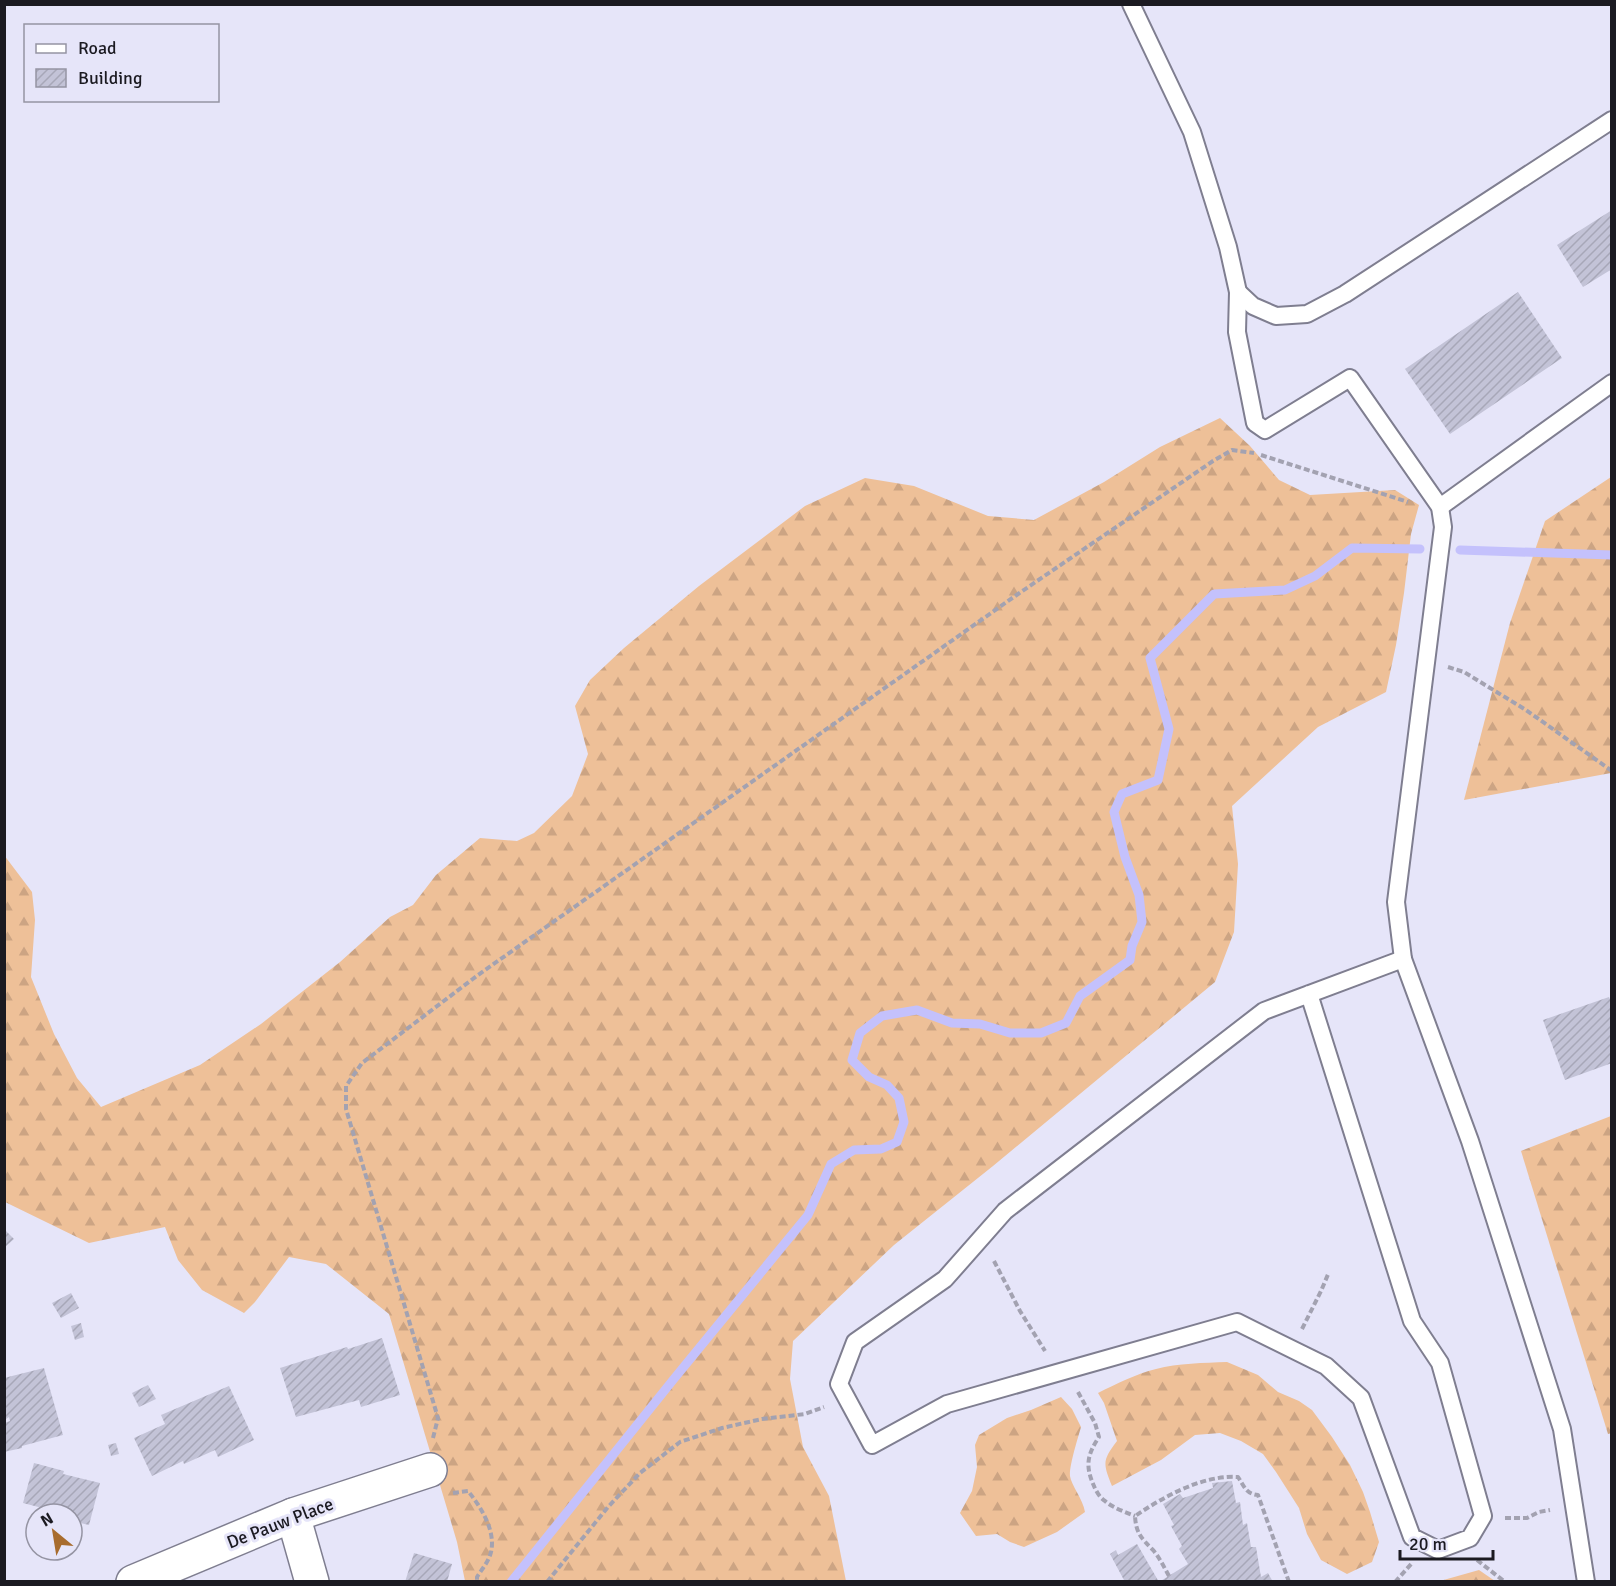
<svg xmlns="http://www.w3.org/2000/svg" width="1616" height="1586" viewBox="0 0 1616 1586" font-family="Signika,sans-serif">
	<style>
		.forest { fill: url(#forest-firs) }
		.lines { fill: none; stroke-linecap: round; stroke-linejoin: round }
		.stream { stroke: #c4c1fc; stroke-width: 9 }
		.building { fill: url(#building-hatch) }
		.lane-casing { stroke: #7f7e90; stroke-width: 20 }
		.street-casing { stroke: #7f7e90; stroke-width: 36 }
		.path { stroke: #a3a2b1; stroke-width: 4; stroke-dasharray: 6 3; stroke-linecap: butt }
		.lane { stroke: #fff; stroke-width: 16 }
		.street { stroke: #fff; stroke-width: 33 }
		.labels { text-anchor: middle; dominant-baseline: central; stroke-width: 6; stroke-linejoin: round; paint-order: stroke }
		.street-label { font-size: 18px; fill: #1b1a21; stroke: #e6e5f9 }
	</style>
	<defs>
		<pattern id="forest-firs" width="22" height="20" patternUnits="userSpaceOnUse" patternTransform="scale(1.5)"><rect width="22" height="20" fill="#eec098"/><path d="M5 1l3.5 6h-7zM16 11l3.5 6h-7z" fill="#cca483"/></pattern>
		<pattern id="building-hatch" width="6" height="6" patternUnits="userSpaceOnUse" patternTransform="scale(1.5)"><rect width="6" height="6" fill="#c3c3d7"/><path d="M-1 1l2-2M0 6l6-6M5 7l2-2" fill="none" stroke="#a7a7b8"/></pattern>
	</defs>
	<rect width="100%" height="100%" fill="#e6e5f9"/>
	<g class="forest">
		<path d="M1220,418L1250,446L1279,480L1310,495L1395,490L1419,505L1411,534L1404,593L1396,645L1386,692L1318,727L1232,806L1238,864L1234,932L1215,982L993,1166L894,1245L793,1341L790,1379L803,1447L829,1496L846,1581H465L457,1542L389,1314L326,1264L289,1257L255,1302L244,1313L202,1290L178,1260L165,1227L89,1243L5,1202L4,855L32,892L35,920L31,977L54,1034L77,1078L101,1107L200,1065L261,1024L340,962L390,917L413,905L436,875L480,838L517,841L534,833L572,796L588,754L575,706L590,680L624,648L699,586L805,506L865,478L914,486L988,516L1034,520L1104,482L1160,447Z"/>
		<path d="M1611,477V773L1464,800L1510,623L1545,521Z"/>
		<path d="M1611,1116L1612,1433L1608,1434L1521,1151Z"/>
		<path d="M1227,1362L1258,1375L1278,1392L1299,1401L1312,1410L1332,1437L1350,1465L1363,1492L1370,1512L1379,1542L1372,1562L1347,1574L1321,1560L1307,1534L1299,1508L1276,1472L1263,1454L1241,1441L1220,1433L1195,1435L1161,1460L1112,1486C1103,1463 1102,1461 1117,1441L1104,1403L1098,1393C1116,1384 1136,1374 1156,1369C1178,1363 1204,1363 1227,1362Z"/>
		<path d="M1061,1397L1072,1409L1081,1427C1078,1438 1069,1466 1070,1476C1071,1485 1083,1499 1085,1512L1057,1532L1024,1547L1010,1542L997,1534L976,1536L960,1513L972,1491L977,1467L975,1445L979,1435L1007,1418L1031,1410Z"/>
		<path d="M1479,1570L1495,1581H1440Z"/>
	</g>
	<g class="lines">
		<g class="stream">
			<path d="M1460,550L1612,555"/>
			<path d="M511,1582L673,1380L808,1215L831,1164L854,1150L881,1149L897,1142L904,1122L899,1098L887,1085L869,1077L852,1060L860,1033L882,1016L917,1010L952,1023L980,1024L1010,1033H1041L1066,1023L1080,996L1130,960L1132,946L1142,922L1139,895L1125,857L1114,812L1122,794L1158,780L1169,729L1150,658L1214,594L1285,590L1315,576L1352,548L1420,549"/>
		</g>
	</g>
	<g class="building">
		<path d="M1612,210V269L1583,287L1557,245Z"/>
		<path d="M1518,292L1562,358L1450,434L1405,369Z"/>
		<path d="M1609,997L1612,1004V1063L1565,1080L1543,1020Z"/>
		<path d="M4,1229L14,1239L4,1248Z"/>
		<path d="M71,1293L79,1308L61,1318L52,1303Z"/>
		<path d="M81,1323L84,1337L75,1340L71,1326Z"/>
		<path d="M382,1338L400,1395L361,1407L359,1400L296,1417L280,1368L347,1347L348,1349Z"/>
		<path d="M44,1368L63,1435L22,1446V1448L4,1452V1423L10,1421L9,1417L6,1419L4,1415V1378Z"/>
		<path d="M148,1385L156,1399L139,1407L132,1393Z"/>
		<path d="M229,1386L254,1440L218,1457L215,1450L184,1464L183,1461L152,1476L134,1438L165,1424L161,1415Z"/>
		<path d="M116,1443L119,1454L111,1456L108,1445Z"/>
		<path d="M34,1463L64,1471L63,1474L100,1483L89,1525L72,1521V1514H49L50,1510L23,1503Z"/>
		<path d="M1232,1481L1236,1503L1240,1502L1243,1525L1247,1523L1251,1547H1256L1261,1577L1268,1573L1273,1582H1159L1188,1564L1179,1549L1182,1546L1171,1526L1174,1525L1163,1504L1180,1494L1183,1498L1213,1488L1212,1483Z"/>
		<path d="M1137,1544L1159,1582H1125L1110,1554L1116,1550L1118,1555Z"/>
		<path d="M414,1553L452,1564L447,1582H405Z"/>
	</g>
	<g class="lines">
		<defs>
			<g id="lane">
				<path d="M1131,4L1192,132L1228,247L1238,292L1237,332L1255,423L1265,430L1350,378L1440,507L1443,527L1396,902L1403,959L1470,1141L1562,1429L1586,1582"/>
				<path d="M1238,292L1253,306L1276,316L1307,314L1345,294L1612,120"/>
				<path d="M1440,507L1612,383"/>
				<path d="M1309,994L1412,1321L1440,1363L1483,1516L1470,1538L1438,1550L1412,1537L1361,1398L1326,1366L1237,1322L947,1404L872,1445L839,1384L855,1342L945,1279L1005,1211L1264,1011L1403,959"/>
			</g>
			<g id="street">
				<path d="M293,1515L312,1582"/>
				<path d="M133,1582L293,1515L430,1470"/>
			</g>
		</defs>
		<use href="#lane" class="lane-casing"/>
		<use href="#street" class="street-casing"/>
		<g class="path">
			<path d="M1261,455L1408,502"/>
			<path d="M1448,667L1464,672L1526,710L1612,771"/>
			<path d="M994,1261L1020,1311L1045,1351"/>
			<path d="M1302,1329L1321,1291L1329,1272"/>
			<path d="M1078,1392L1095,1423L1099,1437C1087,1455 1085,1466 1094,1486C1096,1491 1100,1498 1105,1501C1113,1508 1125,1512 1135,1516"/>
			<path d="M433,1438L438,1418L346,1109V1086L362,1063L478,975L1018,594L1213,461L1232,450L1254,453"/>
			<path d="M453,1493L468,1491C481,1507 496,1531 491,1552C489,1561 482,1569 477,1577V1582"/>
			<path d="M1505,1518H1527L1539,1512L1550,1510"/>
			<path d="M1477,1560L1505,1582"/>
			<path d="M1169,1576C1164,1567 1159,1557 1153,1550C1141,1538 1136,1533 1135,1516C1165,1496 1202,1475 1238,1477C1244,1486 1246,1494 1258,1495L1289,1582"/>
			<path d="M547,1582L608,1507L640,1473L680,1442L722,1428L762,1419L805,1414L824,1407"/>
			<path d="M1395,1582L1413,1562"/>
		</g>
		<use href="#lane" class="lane"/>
		<use href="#street" class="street"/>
	</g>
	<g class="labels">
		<g class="street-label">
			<text transform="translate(280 1523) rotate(-21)">De Pauw Place</text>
		</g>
	</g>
	<rect width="1616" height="1586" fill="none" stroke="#1b1a21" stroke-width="12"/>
	<rect x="24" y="24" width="195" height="78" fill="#e6e5f9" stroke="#9594a3" stroke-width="1.5"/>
	<rect x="36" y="44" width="30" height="9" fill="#ffffff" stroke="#9594a3" stroke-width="1.5"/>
	<text x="78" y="54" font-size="18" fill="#1b1a21">Road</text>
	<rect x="36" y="69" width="30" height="18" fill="url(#building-hatch)" stroke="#9594a3" stroke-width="1.5"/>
	<text x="78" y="84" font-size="18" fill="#1b1a21">Building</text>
	<g transform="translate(54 1532) rotate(330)"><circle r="28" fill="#e6e5f9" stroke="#9594a3" stroke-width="1.5"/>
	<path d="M0-4.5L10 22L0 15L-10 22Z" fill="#a86c2e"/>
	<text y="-9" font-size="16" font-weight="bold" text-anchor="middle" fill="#1b1a21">N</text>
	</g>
	<path d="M1400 1550v9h93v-9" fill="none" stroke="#1b1a21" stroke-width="3"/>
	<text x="1409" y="1550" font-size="18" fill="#1b1a21" stroke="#e6e5f9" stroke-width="4.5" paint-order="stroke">20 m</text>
</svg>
